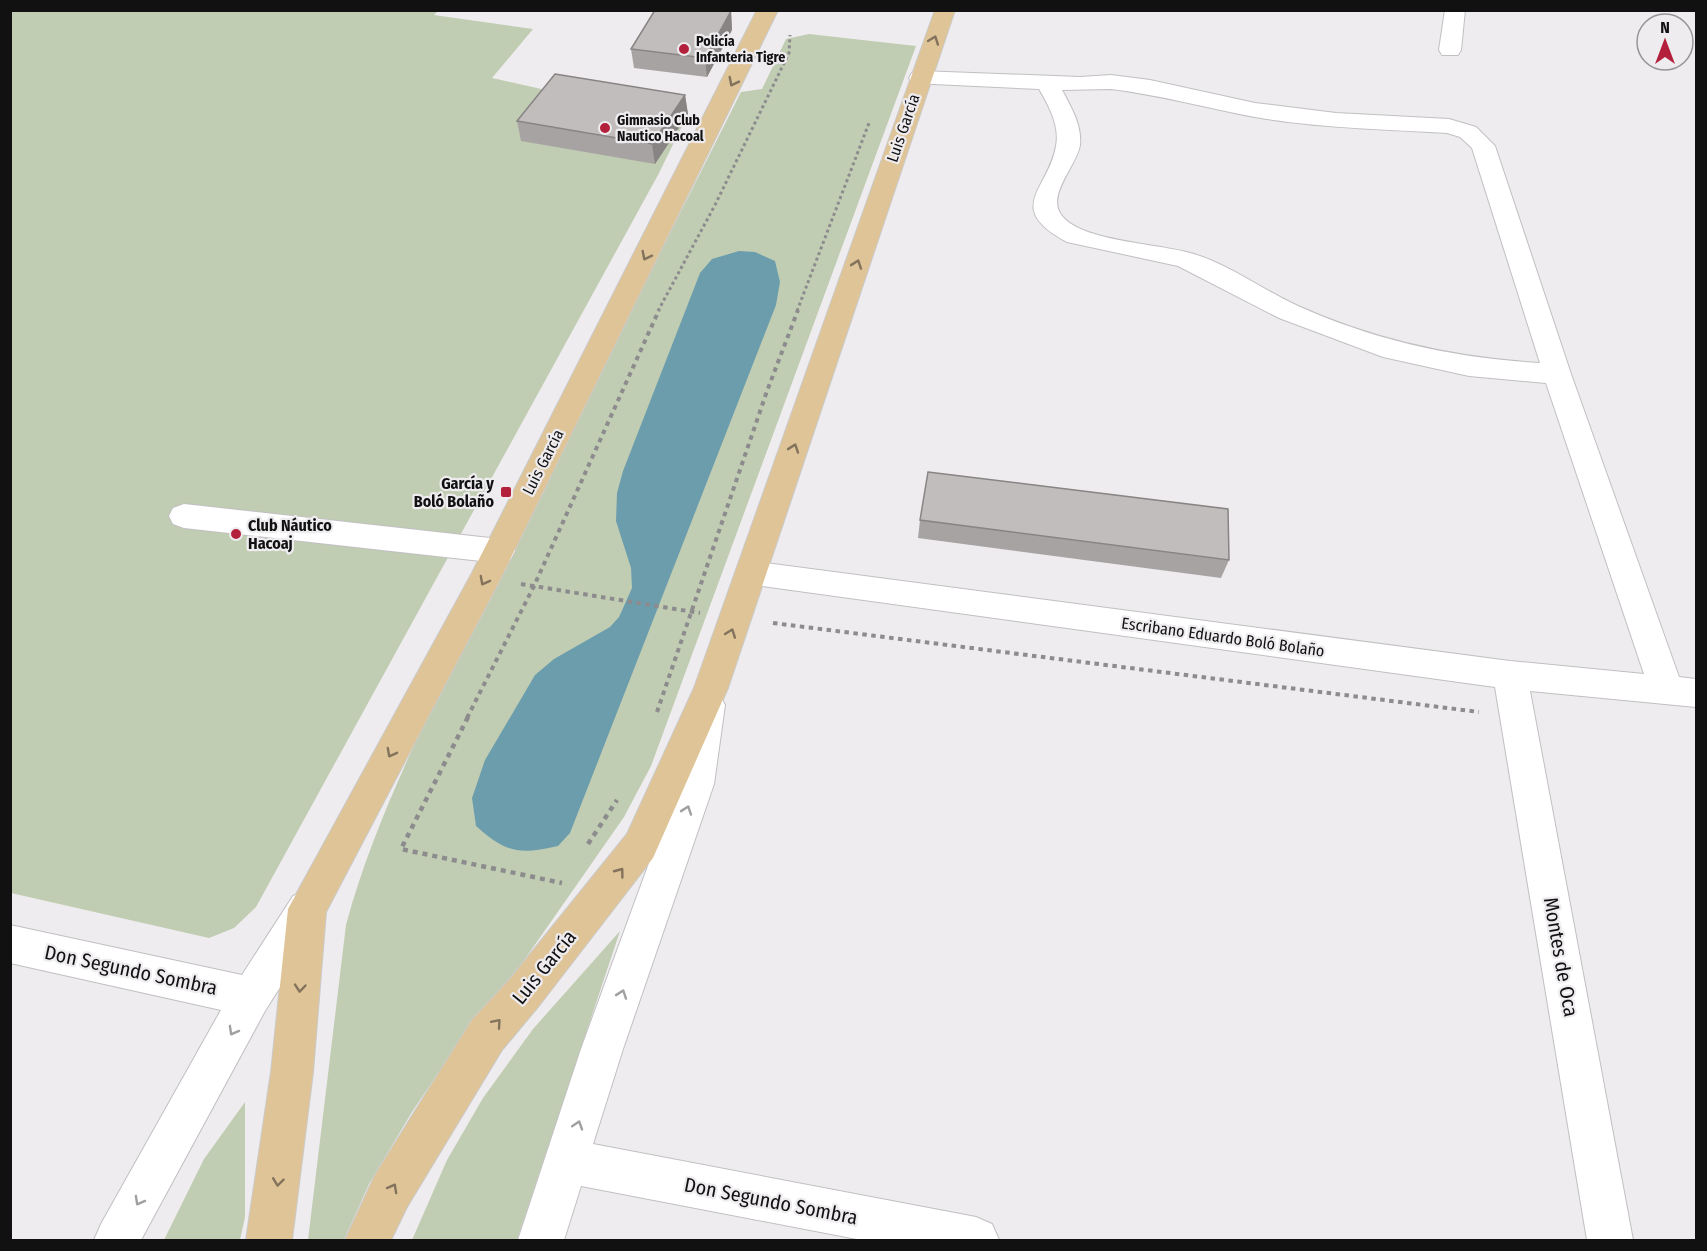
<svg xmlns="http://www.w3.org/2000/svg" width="1707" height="1251" viewBox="0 0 1707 1251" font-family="'Fira Sans Condensed',sans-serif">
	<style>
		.green { fill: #c1cdb2 }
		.water { fill: #6c9dad }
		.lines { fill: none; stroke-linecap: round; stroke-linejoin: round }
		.minor-casing { stroke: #c1bfc2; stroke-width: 2 }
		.major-casing { stroke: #cbcbcb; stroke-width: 2 }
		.path-far2 { stroke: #8c8b8d; stroke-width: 3; stroke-dasharray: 3 3; stroke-linecap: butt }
		.path-far1 { stroke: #8c8b8d; stroke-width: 4; stroke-dasharray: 4.5 4.5; stroke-linecap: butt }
		.path { stroke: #8c8b8d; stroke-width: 4.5; stroke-dasharray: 5 5; stroke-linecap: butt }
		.minor { fill: #fff; fill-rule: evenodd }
		.major { fill: #dfc498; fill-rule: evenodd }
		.wall { fill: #a7a3a3 }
		.shaded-wall { fill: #888484 }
		.building { fill: #c2bdbd; stroke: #888484; stroke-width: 1.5 }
		.oneway { stroke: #83735c }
		.oneway2 { stroke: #a0a0a0 }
		.poi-dot { fill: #b3203b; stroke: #eeecef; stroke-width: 2 }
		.labels { text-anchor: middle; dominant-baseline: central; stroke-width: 4.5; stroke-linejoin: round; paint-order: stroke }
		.far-poi-label { font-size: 14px; font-weight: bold; fill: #121112; stroke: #eeecef; text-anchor: start }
		.street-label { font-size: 16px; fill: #121112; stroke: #eeecef }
		.poi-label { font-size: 16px; font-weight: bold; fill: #121112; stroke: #eeecef; text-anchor: end }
		.near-street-label { font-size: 20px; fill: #121112; stroke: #eeecef }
	</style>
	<rect width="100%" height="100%" fill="#eeecef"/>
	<g class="green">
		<path d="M11,11H438L434,15L533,29L492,78L559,93L688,114L658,175L256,907L234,928L209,938L11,893Z"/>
		<path d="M809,34L916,46L651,766L624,817L511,979L461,1039L412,1112L369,1184L344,1240H308L346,925C366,850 398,780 430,710L741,92L762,89L786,39Z"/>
		<path d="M620,931L517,1240H412L447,1160L483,1098L533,1029Z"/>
		<path d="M245,1102V1217L240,1240H164L204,1159Z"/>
	</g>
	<path class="water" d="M739,251L755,252L775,261L780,282L776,305L570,833L558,846C519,855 506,853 476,826L472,798L485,760L535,675L554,659L610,627L619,617L632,588L631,568L616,521L617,493L623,471L700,273L712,259Z"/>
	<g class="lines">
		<defs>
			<g id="minor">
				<path d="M1445,10H1465L1461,50L1458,55H1442L1439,50Z"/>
				<path d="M920,71L1080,77L1111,75L1150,80L1255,103L1336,113L1449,119L1476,127L1495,146L1571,374L1679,677L1696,679V707L1530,691L1633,1240H1587L1495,687L740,583L735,574L740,565L751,561L1510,661L1644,674L1546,383L1469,376L1383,357L1279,318L1178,266L1067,242C1003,208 1049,189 1056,146C1060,126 1049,106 1039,89L912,83L909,78L912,73ZM1111,89C1160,95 1207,108 1255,117C1318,128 1383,129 1447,133L1460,137L1472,148L1540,363C1455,358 1376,341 1298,306C1263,290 1233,267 1197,255C1164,243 1078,243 1060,213C1048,193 1077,165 1080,145C1082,125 1071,107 1062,90Z"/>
				<path d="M184,504L499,539L510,542L515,551L510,560L499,563L184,528L173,524L169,516L173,508Z"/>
				<path d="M708,690L720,695L725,705L714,784L623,1049L593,1144L976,1217L992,1224L999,1240H862L581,1186L564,1240H518L581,1049L678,784L691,705L696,695Z"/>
				<path d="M307,891L321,896L326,909L321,922L265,1011L141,1240H94L101,1224L221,1010L10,963V925L242,975L293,896Z"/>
			</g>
			<g id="major">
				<path d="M757,10H778L501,578L326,912L313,1072L292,1240H246L271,1072L288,909L472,573Z"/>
				<path d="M935,10H955L728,688L653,858L538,1007L502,1050L407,1207L391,1240H345L375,1175L472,1020L510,979L627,834L694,688Z"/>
			</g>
		</defs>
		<use href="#minor" class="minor-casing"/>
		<use href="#major" class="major-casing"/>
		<g class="path-far2">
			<path d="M658,311L715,205L789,53L790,35"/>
			<path d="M797,311L869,123"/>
		</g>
		<g class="path-far1">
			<path d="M521,584L700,613"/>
			<path d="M773,623L1479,712"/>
			<path d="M657,712L767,391L798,310"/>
			<path d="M467,718L534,586L659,310"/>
		</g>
		<g class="path">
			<path d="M468,717L401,849L562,883"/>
			<path d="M588,844L617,800"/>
		</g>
		<use href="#minor" class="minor"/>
		<use href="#major" class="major"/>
	</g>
	<g class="wall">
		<path d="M731,11L732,30L707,77L634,68L631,49Z"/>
		<path d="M685,95L688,114L655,164L521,141L517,121Z"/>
		<path d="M920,520L1229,560L1221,578L918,538Z"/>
	</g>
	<g class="shaded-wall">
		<path d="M731,11L732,30L707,77L705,58Z"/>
		<path d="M685,95L688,114L655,164L652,144Z"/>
	</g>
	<g class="building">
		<path d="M655,10H724L731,11L705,58L631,49Z"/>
		<path d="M555,74L685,95L652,144L517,121Z"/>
		<path d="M928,472L1228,509L1229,560L920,520Z"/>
	</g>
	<defs><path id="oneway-chevron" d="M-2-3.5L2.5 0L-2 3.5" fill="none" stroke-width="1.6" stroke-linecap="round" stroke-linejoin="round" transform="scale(1.5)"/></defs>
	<g class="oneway">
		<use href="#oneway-chevron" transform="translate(934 40) rotate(-70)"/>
		<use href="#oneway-chevron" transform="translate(733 82) rotate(117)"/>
		<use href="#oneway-chevron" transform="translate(646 256) rotate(117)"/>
		<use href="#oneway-chevron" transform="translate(857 264) rotate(-71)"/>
		<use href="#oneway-chevron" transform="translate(794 448) rotate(-71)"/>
		<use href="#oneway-chevron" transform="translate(484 581) rotate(118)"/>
		<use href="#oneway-chevron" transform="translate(731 633) rotate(-70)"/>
		<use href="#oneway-chevron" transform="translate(391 753) rotate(118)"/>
		<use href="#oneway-chevron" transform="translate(620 872) rotate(-53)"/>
		<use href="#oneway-chevron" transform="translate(300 988) rotate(95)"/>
		<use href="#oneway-chevron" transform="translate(497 1023) rotate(-49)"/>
		<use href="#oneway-chevron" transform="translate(278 1182) rotate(97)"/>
		<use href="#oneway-chevron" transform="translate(393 1188) rotate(-61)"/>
	</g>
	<g class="oneway2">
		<use href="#oneway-chevron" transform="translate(687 810) rotate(-71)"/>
		<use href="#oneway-chevron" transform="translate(622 994) rotate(-71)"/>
		<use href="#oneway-chevron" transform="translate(233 1031) rotate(119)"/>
		<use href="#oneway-chevron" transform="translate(578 1125) rotate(-72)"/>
		<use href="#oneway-chevron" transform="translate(139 1201) rotate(119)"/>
	</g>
	<g class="poi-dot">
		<circle cx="684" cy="49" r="6"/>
		<circle cx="605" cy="128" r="6"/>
		<rect x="500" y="486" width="12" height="12" rx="3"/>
		<circle cx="236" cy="534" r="6"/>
	</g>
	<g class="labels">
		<g class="far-poi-label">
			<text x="696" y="41">Policía<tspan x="696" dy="16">Infanteria Tigre</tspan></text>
			<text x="617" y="120">Gimnasio Club<tspan x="617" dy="16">Nautico Hacoal</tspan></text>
		</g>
		<g class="street-label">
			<text transform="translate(903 128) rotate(-71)">Luis García</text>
			<text transform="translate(543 462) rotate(-63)">Luis García</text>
			<text transform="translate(1223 637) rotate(8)">Escribano Eduardo Boló Bolaño</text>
		</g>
		<g class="poi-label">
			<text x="494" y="483">García y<tspan x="494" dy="18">Boló Bolaño</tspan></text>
			<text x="248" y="525" text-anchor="start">Club Náutico<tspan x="248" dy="18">Hacoaj</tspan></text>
		</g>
		<g class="near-street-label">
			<text transform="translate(1561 957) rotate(80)">Montes de Oca</text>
			<text transform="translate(544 967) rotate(-51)">Luis García</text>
			<text transform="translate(131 970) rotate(12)">Don Segundo Sombra</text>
			<text transform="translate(771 1201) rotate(11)">Don Segundo Sombra</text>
		</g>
	</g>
	<rect width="1707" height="1251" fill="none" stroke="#121112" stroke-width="24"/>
	<g transform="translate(1665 42)"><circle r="28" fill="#eeecef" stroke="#969497" stroke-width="1.5"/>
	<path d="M0-4.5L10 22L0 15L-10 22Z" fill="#b3203b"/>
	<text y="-9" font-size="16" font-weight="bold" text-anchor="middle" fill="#121112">N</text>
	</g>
</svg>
